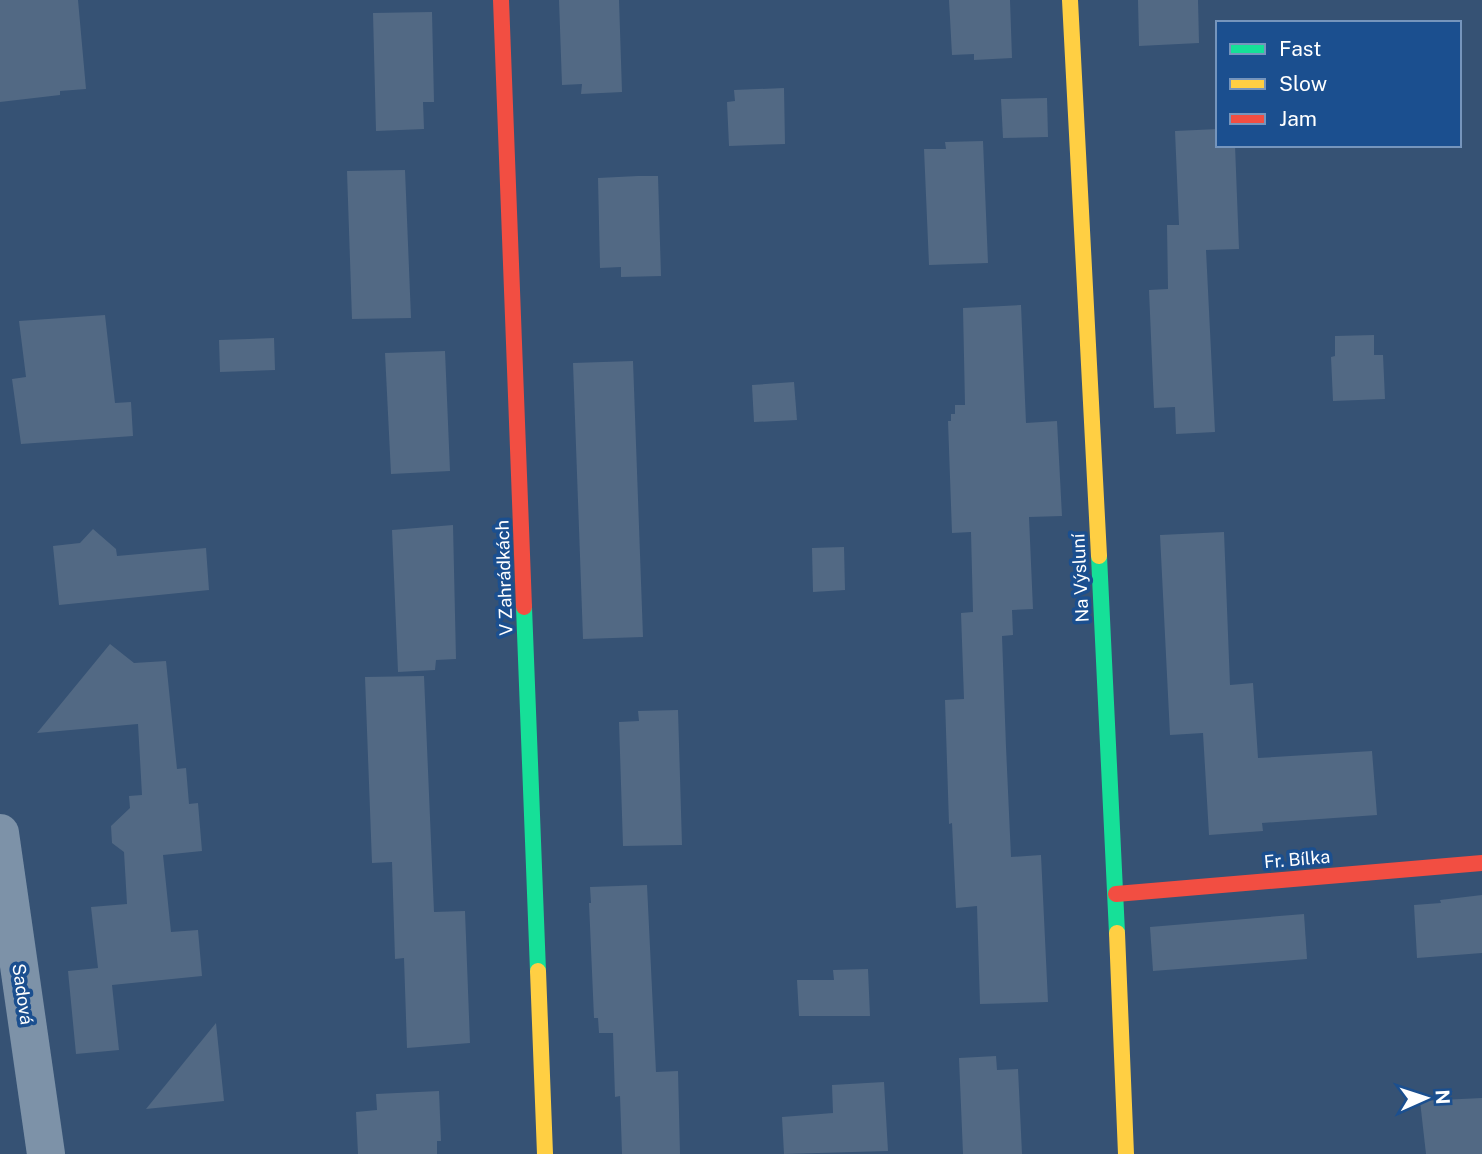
<svg xmlns="http://www.w3.org/2000/svg" width="1482" height="1154" viewBox="0 0 1482 1154" font-family="'Public Sans',sans-serif">
	<style>
		.building { fill: #526984 }
		.lines { fill: none; stroke-linecap: round; stroke-linejoin: round }
		.street { stroke: #7d92a8; stroke-width: 38 }
		.fast { stroke: #16e098; stroke-width: 16 }
		.slow { stroke: #ffcf43; stroke-width: 16 }
		.jam { stroke: #f24e42; stroke-width: 16 }
		.labels { text-anchor: middle; dominant-baseline: central; stroke-width: 7; stroke-linejoin: round; paint-order: stroke }
		.street-label { font-size: 18px; fill: #fff; stroke: #1b4f8f }
	</style>
	<rect width="100%" height="100%" fill="#365274"/>
	<g class="building">
		<path d="M0,0H78L86,89L60,91V95L0,102Z"/>
		<path d="M559,0H619L622,92L581,94L582,84L562,85Z"/>
		<path d="M949,0H1010L1012,58L974,60V54L952,55Z"/>
		<path d="M1138,0H1198L1199,43L1139,46Z"/>
		<path d="M432,12L434,102H423L424,129L376,131L373,13Z"/>
		<path d="M784,88L785,144L729,146L727,102L735,101L734,90Z"/>
		<path d="M1047,98L1048,137L1003,138L1001,99Z"/>
		<path d="M1218,129V145H1235L1239,249L1206,250L1215,432L1176,434L1175,407L1154,408L1149,290L1168,289L1167,225H1179L1175,131Z"/>
		<path d="M983,141L988,263L929,265L924,149H946L945,142Z"/>
		<path d="M405,170L411,318L352,319L347,171Z"/>
		<path d="M638,176H658L661,276L621,277V267L600,268L598,178Z"/>
		<path d="M1021,305L1026,423L1057,421L1062,516L1029,517L1033,609L1012,610L1013,635L1002,636L1006,747L1011,857L1041,855L1048,1002L980,1004L977,906L956,908L952,823L949,824L945,700L964,699L961,613L973,612L971,532L952,533L948,421H951V414H955V405H965L963,308Z"/>
		<path d="M105,315L115,403L131,402L133,436L21,444L12,379L26,377L19,321Z"/>
		<path d="M1374,335V355H1383L1385,399L1333,401L1331,357L1335,356V336Z"/>
		<path d="M274,338L275,370L220,372L219,340Z"/>
		<path d="M445,351L450,471L391,474L385,353Z"/>
		<path d="M633,361L643,637L583,639L573,363Z"/>
		<path d="M794,382L797,420L754,422L752,385Z"/>
		<path d="M453,525L456,659L436,660L435,670L398,672L392,530Z"/>
		<path d="M93,529L116,549L117,556L206,548L209,590L59,605L53,546L80,543Z"/>
		<path d="M1224,532L1230,685L1253,683L1258,758L1372,751L1377,815L1262,823L1263,831L1209,835L1203,733L1170,735L1160,535Z"/>
		<path d="M844,547L845,590L813,592L812,548Z"/>
		<path d="M110,644L134,663L166,661L177,769L186,768L189,804L198,803L202,851L163,855L171,932L198,930L202,976L112,985L119,1050L76,1054L68,971L98,968L91,907L127,904L124,852L112,843L111,826L130,808L129,796L142,795L138,724L37,733Z"/>
		<path d="M424,676L434,912L465,911L470,1043L407,1048L404,958L395,959L392,862L372,863L365,677Z"/>
		<path d="M678,710L682,845L623,846L619,722L639,721L638,711Z"/>
		<path d="M647,885L656,1072L678,1071L680,1154H622L620,1096L615,1097L613,1033H599L598,1018H594L589,903H591L590,887Z"/>
		<path d="M1482,895V953L1417,958L1414,905L1441,903L1440,900Z"/>
		<path d="M1304,914L1307,959L1153,971L1150,927Z"/>
		<path d="M868,969L870,1016H799L797,980H834L833,970Z"/>
		<path d="M216,1023L224,1101L146,1109Z"/>
		<path d="M996,1056L997,1070L1018,1069L1022,1154H963L959,1058Z"/>
		<path d="M884,1082L888,1151L784,1154L782,1117L833,1113L832,1085Z"/>
		<path d="M439,1091L441,1141H437V1154H358L356,1112L377,1110L376,1094Z"/>
		<path d="M1482,1098V1154H1426L1420,1101Z"/>
	</g>
	<g class="lines">
		<path class="street" d="M0,833L46,1154"/>
		<g class="fast">
			<path d="M1099,556L1117,933"/>
			<path d="M524,607L538,971"/>
		</g>
		<g class="slow">
			<path d="M1070,0L1099,556"/>
			<path d="M1117,933L1126,1154"/>
			<path d="M538,971L545,1154"/>
		</g>
		<g class="jam">
			<path d="M501,0L524,607"/>
			<path d="M1116,894L1482,863"/>
		</g>
	</g>
	<g class="labels">
		<g class="street-label">
			<text transform="translate(504 578) rotate(-92)">V Zahrádkách</text>
			<text transform="translate(1080 578) rotate(-93)">Na Výsluní</text>
			<text transform="translate(1297 859) rotate(-5)">Fr. Bílka</text>
			<text transform="translate(23 994) rotate(82)">Sadová</text>
		</g>
	</g>
	<rect x="1216" y="21" width="245" height="126" fill="#1b4f8f" stroke="#7695bc" stroke-width="2"/>
	<rect x="1230" y="44" width="35" height="10" fill="#16e098" stroke="#7695bc" stroke-width="2"/>
	<text x="1279" y="56" font-size="21" fill="#ffffff">Fast</text>
	<rect x="1230" y="79" width="35" height="10" fill="#ffcf43" stroke="#7695bc" stroke-width="2"/>
	<text x="1279" y="91" font-size="21" fill="#ffffff">Slow</text>
	<rect x="1230" y="114" width="35" height="10" fill="#f24e42" stroke="#7695bc" stroke-width="2"/>
	<text x="1279" y="126" font-size="21" fill="#ffffff">Jam</text>
	<g transform="translate(1426 1098) rotate(87)" stroke="#1b4f8f" stroke-width="5" paint-order="stroke">
	<path d="M0-5L12 26L0 18L-12 26Z" fill="#ffffff"/>
	<text y="-10" font-size="19" font-weight="bold" text-anchor="middle" fill="#ffffff">N</text>
	</g>
</svg>
